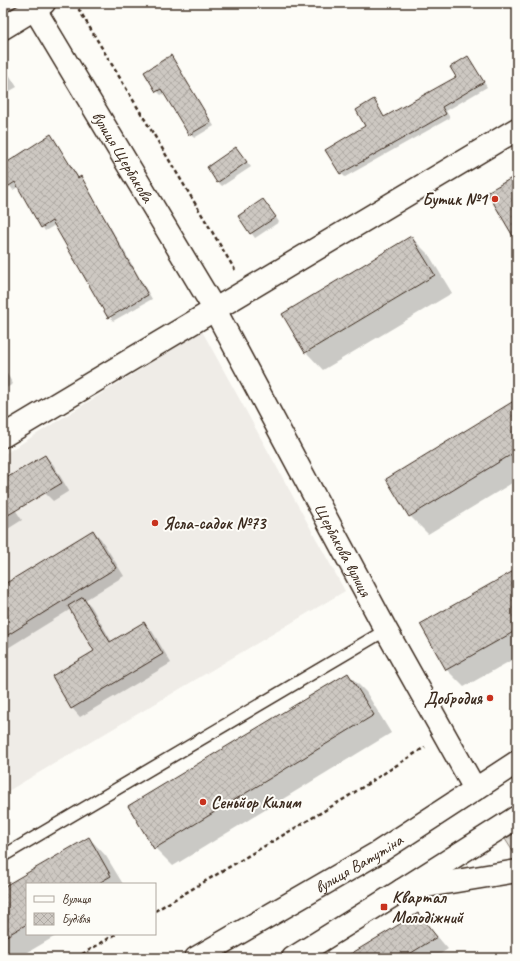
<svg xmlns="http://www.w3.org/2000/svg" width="520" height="961" viewBox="0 0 520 961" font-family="Caveat,sans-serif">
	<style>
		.built { fill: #efece7 }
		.grass { fill: url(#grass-dots); stroke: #8e847a }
		.shadow { fill: #0003 }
		.building { fill: url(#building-cross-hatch); stroke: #3b2a1e }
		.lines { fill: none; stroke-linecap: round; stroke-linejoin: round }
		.lane-casing { stroke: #3b2a1e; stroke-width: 14 }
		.street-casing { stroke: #3b2a1e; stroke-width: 25 }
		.secondary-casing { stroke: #3b2a1e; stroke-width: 25 }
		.primary-casing { stroke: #3b2a1e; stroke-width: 25 }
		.path { stroke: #3b2a1e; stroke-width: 2.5; stroke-dasharray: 4 3; stroke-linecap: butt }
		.lane { stroke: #fdfcf7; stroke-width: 11 }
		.street { stroke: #fdfcf7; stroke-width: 22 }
		.secondary { stroke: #fdfcf7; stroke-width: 22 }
		.primary { stroke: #fdfcf7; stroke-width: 22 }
		.poi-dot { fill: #c8321e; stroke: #fdfcf7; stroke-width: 1.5 }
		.labels { text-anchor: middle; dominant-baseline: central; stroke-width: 4; stroke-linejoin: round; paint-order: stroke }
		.street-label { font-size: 17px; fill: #3b2a1e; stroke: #fdfcf7 }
		.poi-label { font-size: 17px; font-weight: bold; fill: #3b2a1e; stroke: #fdfcf7; text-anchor: start }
	</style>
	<defs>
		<pattern id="grass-dots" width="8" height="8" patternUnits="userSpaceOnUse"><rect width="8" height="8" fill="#e1ded7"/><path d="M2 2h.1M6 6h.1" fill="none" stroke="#c2bfb8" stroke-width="1.8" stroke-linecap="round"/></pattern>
		<pattern id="building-cross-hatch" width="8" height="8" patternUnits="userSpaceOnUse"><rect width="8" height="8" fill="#cdc8c2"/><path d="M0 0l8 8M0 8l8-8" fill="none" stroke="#b1aca6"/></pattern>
	</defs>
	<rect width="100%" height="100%" fill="#fdfcf7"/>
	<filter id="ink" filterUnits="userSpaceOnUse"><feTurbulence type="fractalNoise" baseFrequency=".025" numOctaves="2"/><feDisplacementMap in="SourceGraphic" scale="8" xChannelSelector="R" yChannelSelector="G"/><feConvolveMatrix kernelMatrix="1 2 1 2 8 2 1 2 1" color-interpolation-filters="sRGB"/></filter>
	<g filter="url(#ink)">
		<path class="built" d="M202,331L345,591L3,794V455Z"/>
		<path class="grass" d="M517,832V858L505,839Z"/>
		<g class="shadow">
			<path d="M170,56L214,126L194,138L165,93L161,95L157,91L145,72Z"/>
			<path d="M468,57L487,87L446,111L450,118L345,177L341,173L366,126L373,101L385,118L457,77Z"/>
			<path d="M3,65L17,87L3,95Z"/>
			<path d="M51,136L79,178L84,182L152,299L113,321L55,225L45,231L18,187L13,190L3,177V166Z"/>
			<path d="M238,151L251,167L222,186L218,182Z"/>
			<path d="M267,204L279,222L255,238L239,216Z"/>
			<path d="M411,237L429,255L452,293L323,370L306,352Z"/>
			<path d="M3,367L13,384L3,390Z"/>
			<path d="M517,402V480L428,534L410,516Z"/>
			<path d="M45,456L53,464L69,491L53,501L45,493Z"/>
			<path d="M3,491L22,520L3,532Z"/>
			<path d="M93,531L101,539L124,576L85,600L91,606L112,642L143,623L152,631L171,663L80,717L72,708L53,677L96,651L71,609L3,651V586Z"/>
			<path d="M517,570V657L464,687L446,669Z"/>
			<path d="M348,674L366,692L391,733L173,866L155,848Z"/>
			<path d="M89,838L106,856L123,884H27V934H59L18,958H3V888Z"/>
			<path d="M418,914L448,949L434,958H345Z"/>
		</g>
		<g class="building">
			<path d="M171,55L211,122L189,135L161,89L156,92L144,72Z"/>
			<path d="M468,56L484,82L442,107L446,114L340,174L325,150L365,126L356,110L374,99L384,117L456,77L450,67Z"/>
			<path d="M51,134L78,178L81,176L131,266H132L148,295L108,318L52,221L41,228L15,182L3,190V165Z"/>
			<path d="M236,147L247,162L217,183L207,167Z"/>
			<path d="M517,175V243L487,192Z"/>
			<path d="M263,199L276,217L250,234L238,216Z"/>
			<path d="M411,236L435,275L305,353L282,314Z"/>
			<path d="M517,399V451L409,517L386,479Z"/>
			<path d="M45,455L62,483L3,518V480Z"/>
			<path d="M93,530L116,568L3,638V585Z"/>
			<path d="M517,569V630L446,670L420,624Z"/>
			<path d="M83,597L110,642L144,622L163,654L71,709L52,676L94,651L68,606Z"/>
			<path d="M348,673L374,715L154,849L128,806Z"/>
			<path d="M89,837L111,876L97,884H27V924L3,938V887Z"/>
			<path d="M418,913L437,937L403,958H344Z"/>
		</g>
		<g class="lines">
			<defs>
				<path id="lane" d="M3,856L386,630"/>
				<g id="street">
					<path id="s1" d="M31,3L215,310L386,630L475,789"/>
					<path d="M3,28L44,3"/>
					<path d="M3,436L517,129"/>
				</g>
				<path id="secondary" d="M402,890L517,817"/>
				<g id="primary">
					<path id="s2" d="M196,958L379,852L517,762"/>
					<path d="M293,958L402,890L517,871"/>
				</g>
			</defs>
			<use href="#lane" class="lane-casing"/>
			<use href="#street" class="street-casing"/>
			<use href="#secondary" class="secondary-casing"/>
			<use href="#primary" class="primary-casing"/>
			<g class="path">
				<path d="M75,3L235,270"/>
				<path d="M155,911L344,799L425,747"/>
				<path d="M76,958L116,934"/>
			</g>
			<use href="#lane" class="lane"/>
			<use href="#street" class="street"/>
			<use href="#secondary" class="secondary"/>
			<use href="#primary" class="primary"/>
		</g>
	</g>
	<g class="poi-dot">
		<circle cx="495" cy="199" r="4"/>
		<circle cx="155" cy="523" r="4"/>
		<circle cx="490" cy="698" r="4"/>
		<circle cx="203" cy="802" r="4"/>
		<rect x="380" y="903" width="8" height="8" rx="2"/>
	</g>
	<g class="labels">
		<g class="street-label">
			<text stroke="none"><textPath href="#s1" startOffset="179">вулиця Щербакова</textPath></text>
			<text stroke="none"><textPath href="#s1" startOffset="630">Щербакова вулиця</textPath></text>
			<text stroke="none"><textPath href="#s2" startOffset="188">вулиця Ватутіна</textPath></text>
		</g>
		<g class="poi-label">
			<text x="487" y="199" text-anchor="end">Бутик №1</text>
			<text x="163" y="523">Ясла-садок №73</text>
			<text x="482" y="698" text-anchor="end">Добродия</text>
			<text x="211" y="802">Сеньйор Килим</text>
			<text x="392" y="897">Квартал<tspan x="392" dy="20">Молодіжний</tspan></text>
		</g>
	</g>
	<rect width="520" height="961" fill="none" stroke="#fdfcf7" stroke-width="16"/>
	<rect x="8" y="8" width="504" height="945" fill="none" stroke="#3b2a1e" stroke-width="1.5" filter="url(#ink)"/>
	<rect x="26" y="883" width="130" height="52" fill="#fdfcf7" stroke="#afa8a0"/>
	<rect x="34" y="896" width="20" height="6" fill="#fdfcf7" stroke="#afa8a0"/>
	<text x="62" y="903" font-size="12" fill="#3b2a1e">Вулиця</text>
	<rect x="34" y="913" width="20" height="12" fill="url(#building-cross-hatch)" stroke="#afa8a0"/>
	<text x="62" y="923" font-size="12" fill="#3b2a1e">Будівля</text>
</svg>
